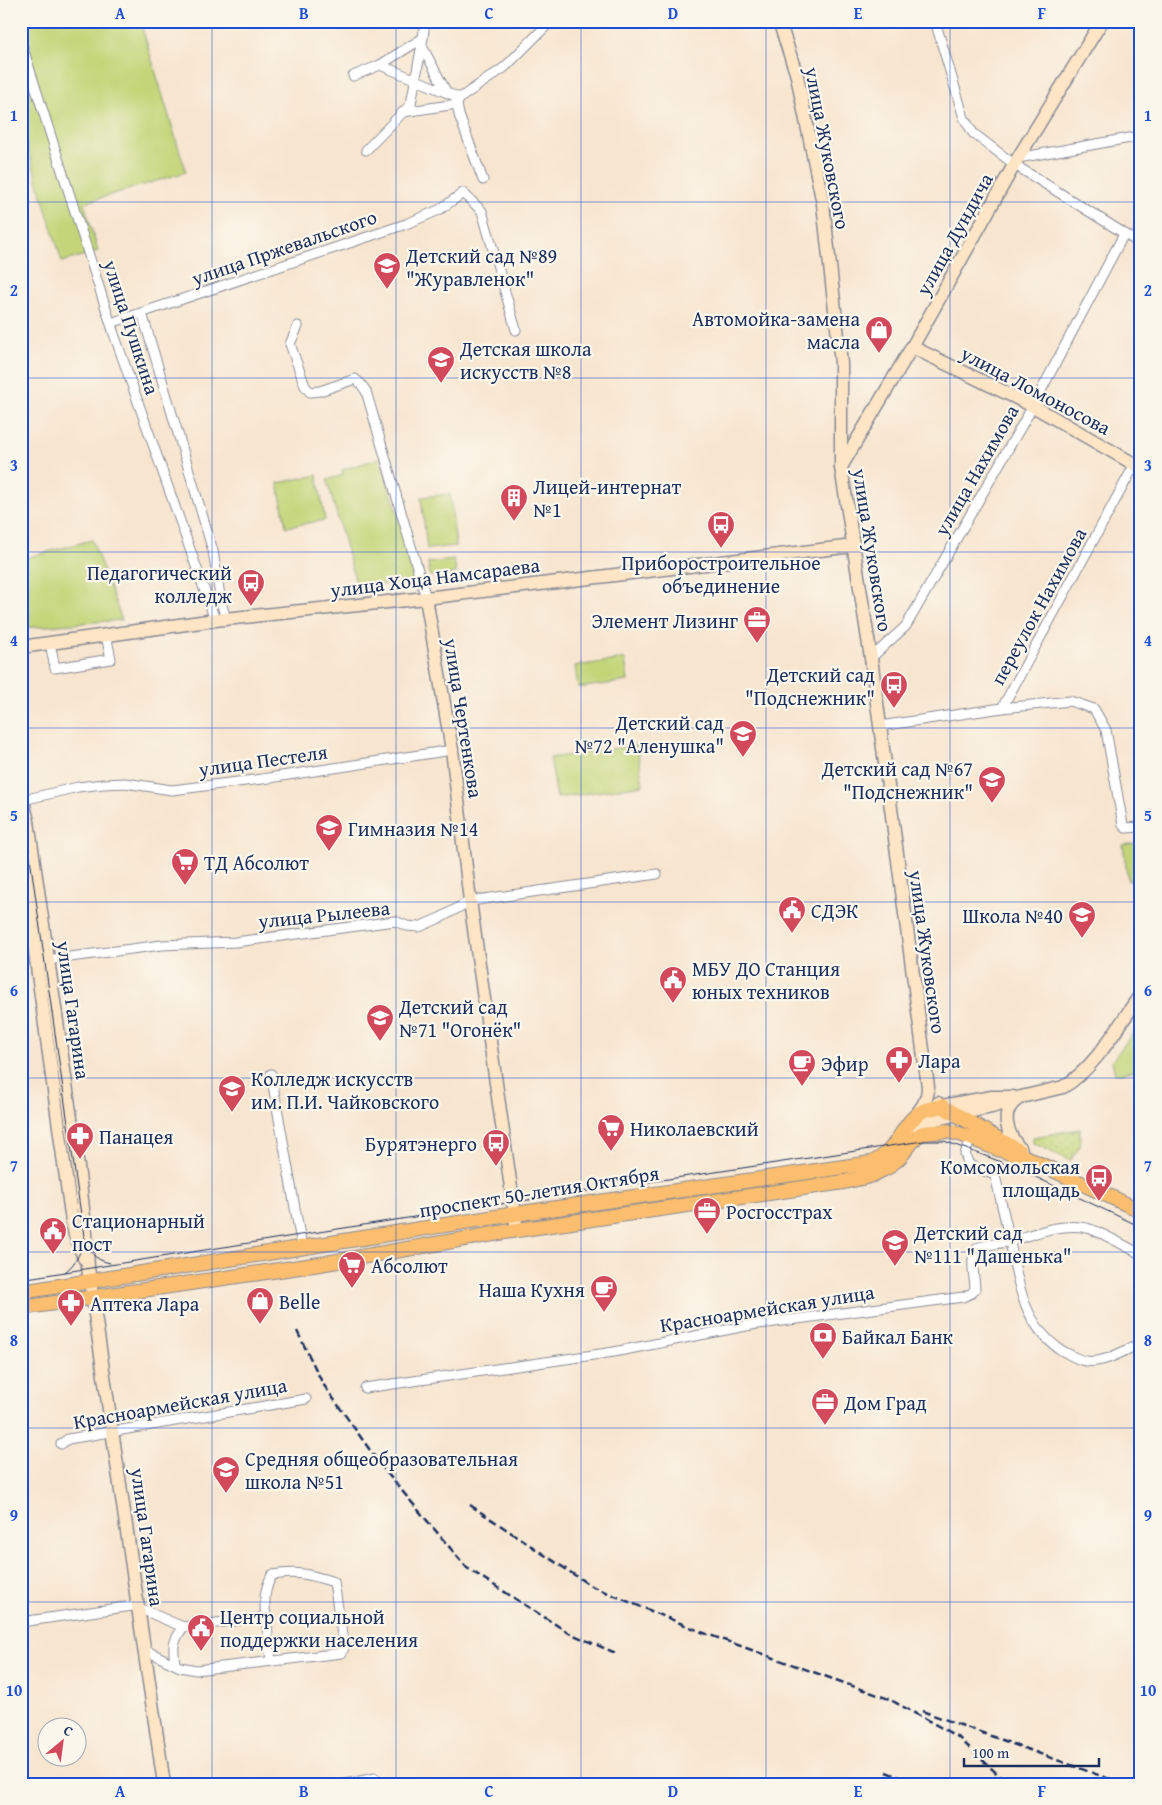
<svg xmlns="http://www.w3.org/2000/svg" width="1162" height="1805" viewBox="0 0 1162 1805" font-family="'Gentium Book Plus',serif">
	<style>
		.grass { fill: url(#grass-dots); stroke: #6f826b }
		.park { fill: #c3d578; stroke: #6f826b }
		.lines { fill: none; stroke-linecap: round; stroke-linejoin: round }
		.street-casing { stroke: #898a96; stroke-width: 11 }
		.secondary-casing { stroke: #898a96; stroke-width: 15 }
		.primary-casing { stroke: #898a96; stroke-width: 16 }
		.street { stroke: #fff; stroke-width: 9 }
		.secondary { stroke: #fde5c5; stroke-width: 12 }
		.primary { stroke: #fabe6e; stroke-width: 14 }
		.tram { stroke: #1b2f5e; stroke-width: 1 }
		.rail { stroke: #1b2f5e; stroke-width: 2.5; stroke-dasharray: 8 4; stroke-linecap: butt }
		.grid { fill: none; stroke: #1d4ed8; stroke-width: 1; stroke-opacity: 0.55 }
		.labels { text-anchor: middle; dominant-baseline: central; stroke-width: 4.5; stroke-linejoin: round; paint-order: stroke }
		.street-label { font-size: 20px; fill: #1b2f5e; stroke: #fbf7ec }
		.poi-label { font-size: 20px; fill: #1b2f5e; stroke: #fbf7ec; text-anchor: start }
		.neatline { fill: none; stroke: #1d4ed8; stroke-width: 2 }
		.grid-label { font-size: 16px; text-anchor: middle; font-weight: bold; fill: #1d4ed8 }
	</style>
	<defs>
		<pattern id="grass-dots" width="8" height="8" patternUnits="userSpaceOnUse" patternTransform="scale(1.25)"><rect width="8" height="8" fill="#c3d578"/><path d="M2 2h.1M6 6h.1" fill="none" stroke="#a7b76a" stroke-width="1.8" stroke-linecap="round"/></pattern>
	</defs>
	<rect width="100%" height="100%" fill="#fbf7ec"/>
	<filter id="ink" filterUnits="userSpaceOnUse"><feTurbulence type="fractalNoise" baseFrequency=".02" numOctaves="2"/><feDisplacementMap in="SourceGraphic" scale="10" xChannelSelector="R" yChannelSelector="G"/><feConvolveMatrix kernelMatrix="1 2 1 2 8 2 1 2 1" color-interpolation-filters="sRGB"/></filter>
	<filter id="wash" filterUnits="userSpaceOnUse"><feTurbulence type="fractalNoise" baseFrequency=".0096" numOctaves="4" result="noise"/><feDisplacementMap in="SourceGraphic" scale="20" xChannelSelector="R" yChannelSelector="G"/><feGaussianBlur stdDeviation="1.12" result="paint"/><feColorMatrix in="noise" values="0 0 0 0 0 0 0 0 0 0 0 0 0 0 0 0 0 1.4 0 .05"/><feComposite in="paint" operator="in"/></filter>
	<g filter="url(#wash)">
		<rect width="100%" height="100%" fill="#f7e5cf"/>
		<path class="grass" d="M1080,1129V1146L1070,1161L1033,1143V1137Z"/>
		<g class="park">
			<path d="M21,21H140L186,172L84,203L98,251L62,262L21,127Z"/>
			<path d="M380,458L417,574L412,581L357,587L327,480L343,475L342,470Z"/>
			<path d="M317,475L325,520L286,527L278,483Z"/>
			<path d="M450,494L456,546L427,549L421,497Z"/>
			<path d="M92,540L122,620L21,628V559Z"/>
			<path d="M454,560L456,573L430,576L428,563Z"/>
			<path d="M625,659L628,681L578,688L575,666Z"/>
			<path d="M637,745L643,785L557,798L550,758Z"/>
			<path d="M1141,842V880L1128,881L1123,845Z"/>
			<path d="M1141,1022V1070L1115,1074L1112,1061Z"/>
		</g>
	</g>
	<g filter="url(#ink)">
		<g class="lines">
			<defs>
				<g id="street">
					<path d="M935,21L964,118L973,133L1015,165L1141,244"/>
					<path d="M21,42L114,334L215,620"/>
					<path d="M422,46L447,93"/>
					<path d="M380,65L423,38"/>
					<path d="M353,76L380,65L460,98"/>
					<path d="M403,112L457,104"/>
					<path d="M366,150L411,104L423,38L425,21"/>
					<path d="M1018,158L1141,136"/>
					<path d="M483,180L459,115L457,104L460,98L505,67L551,21"/>
					<path d="M142,313L213,551L221,602L226,619"/>
					<path d="M111,323L406,224L439,210L463,193L482,211L516,330"/>
					<path d="M298,326L290,344L305,386L310,392L320,391L355,379L360,383L366,391L426,598"/>
					<path d="M50,643L55,668L111,659L106,635"/>
					<path d="M871,658L906,626L1033,406L1124,234"/>
					<path d="M1002,708L1070,701L1094,709L1106,730L1123,825L1126,828L1141,827"/>
					<path d="M880,726L1002,708L1135,464"/>
					<path d="M23,800L78,787L103,784L125,783L172,790L262,779L452,750"/>
					<path d="M47,960L162,945L236,942L395,921L407,926L419,927L442,917L470,901L657,874"/>
					<path d="M271,1074L302,1247"/>
					<path d="M1141,1254C1126,1247 1102,1232 1087,1228C1062,1222 1034,1234 1010,1241C1017,1281 1024,1326 1061,1350C1069,1354 1077,1360 1086,1361C1104,1364 1125,1350 1141,1343"/>
					<path d="M365,1388L614,1352L751,1325L963,1297L972,1293L975,1289C975,1279 968,1253 979,1247C986,1244 1001,1244 1010,1241L995,1175L969,1165L965,1154L971,1138"/>
					<path d="M61,1444L68,1439L306,1399"/>
					<path d="M139,1608L183,1627"/>
					<path d="M266,1617L271,1661"/>
					<path d="M21,1622L139,1605"/>
					<path d="M145,1650L180,1667L196,1670L342,1653L344,1648L334,1582C308,1574 298,1571 272,1575C264,1590 264,1601 266,1617L183,1627C172,1644 173,1645 175,1664"/>
					<path d="M345,1784L375,1778"/>
				</g>
				<g id="secondary">
					<path d="M779,21L797,76L823,204L841,363V467L871,658L928,1087C928,1099 923,1106 916,1115"/>
					<path d="M912,347L1033,406L1141,468"/>
					<path d="M841,467L916,340L1018,158L1102,21"/>
					<path d="M426,598L452,750L470,901L517,1230"/>
					<path d="M21,647L215,620L426,598L853,546"/>
					<path d="M21,793L28,821L78,1167L86,1233L88,1267L164,1784"/>
					<path d="M21,850L72,1222L75,1235L84,1258"/>
					<path d="M1018,1099C998,1112 1008,1136 1021,1150"/>
					<path d="M938,1103L942,1106L992,1097H1013"/>
					<path d="M911,1141L921,1125L927,1121L992,1107L1021,1097L1063,1087C1096,1068 1119,1024 1141,994"/>
				</g>
				<g id="primary">
					<path d="M21,1292L515,1214L871,1163C899,1152 902,1121 923,1111C929,1108 936,1108 942,1106L1019,1151"/>
					<path d="M21,1308L320,1264L517,1230L844,1182L870,1176L888,1167L900,1157L916,1137L923,1133L947,1131L963,1135L998,1149L1027,1158L1141,1211"/>
				</g>
			</defs>
			<use href="#street" class="street-casing"/>
			<use href="#secondary" class="secondary-casing"/>
			<use href="#primary" class="primary-casing"/>
			<use href="#street" class="street"/>
			<use href="#secondary" class="secondary"/>
			<use href="#primary" class="primary"/>
			<g class="tram">
				<path d="M21,803L25,823L84,1236C88,1251 94,1260 110,1263"/>
				<path d="M65,1272C76,1264 83,1249 84,1236"/>
				<path d="M21,1279L414,1217L923,1141H944L991,1158L1025,1172L1141,1227"/>
			</g>
			<g class="rail">
				<path d="M297,1331L323,1384L382,1467L467,1568L569,1633L618,1654"/>
				<path d="M470,1505L591,1586L704,1633L889,1699L958,1737L1008,1784"/>
				<path d="M922,1711L1112,1780"/>
				<path d="M886,1772L918,1784"/>
			</g>
		</g>
	</g>
	<path class="grid" d="M212,21V1784M396,21V1784M581,21V1784M766,21V1784M950,21V1784M21,202H1141M21,378H1141M21,552H1141M21,728H1141M21,902H1141M21,1078H1141M21,1252H1141M21,1428H1141M21,1602H1141"/>
	<defs>
		<symbol id="school-pin" viewBox="-11 -11 22 30"><path d="M0 17L-7.5 6A9.5 9.5 0 1 1 7.5 6Z" fill="#d1495b" stroke="#fbf7ec"/><path d="M0-5L7-2L0 1L-7-2ZM-4 1L0 2.5L4 1V4Q0 6-4 4Z" fill="#fff"/></symbol>
		<symbol id="shop-pin" viewBox="-11 -11 22 30"><path d="M0 17L-7.5 6A9.5 9.5 0 1 1 7.5 6Z" fill="#d1495b" stroke="#fbf7ec"/><path d="M-5-2.5h2.3a2.7 3.5 0 0 1 5.4 0H5L5.5 6h-11ZM-1.5-2.5h3a1.5 2.3 0 0 0-3 0Z" fill="#fff"/></symbol>
		<symbol id="building-pin" viewBox="-11 -11 22 30"><path d="M0 17L-7.5 6A9.5 9.5 0 1 1 7.5 6Z" fill="#d1495b" stroke="#fbf7ec"/><path d="M-4-6H4V6H1V3H-1V6H-4ZM-2.5-4.3h1.7v1.8h-1.7ZM.8-4.3h1.7v1.8H.8ZM-2.5-1h1.7V.8h-1.7ZM.8-1h1.7V.8H.8Z" fill="#fff"/></symbol>
		<symbol id="bus-pin" viewBox="-11 -11 22 30"><path d="M0 17L-7.5 6A9.5 9.5 0 1 1 7.5 6Z" fill="#d1495b" stroke="#fbf7ec"/><path d="M-5-6H5V4H4V6H2V4H-2V6H-4V4H-5ZM-3.5-4V0h7V-4ZM-3.5 1.2v1.5H-2V1.2ZM2 1.2v1.5H3.5V1.2Z" fill="#fff"/></symbol>
		<symbol id="office-pin" viewBox="-11 -11 22 30"><path d="M0 17L-7.5 6A9.5 9.5 0 1 1 7.5 6Z" fill="#d1495b" stroke="#fbf7ec"/><path d="M-6-3h4V-5.5h4V-3h4V5H-6ZM-1-4.5V-3h2v-1.5ZM-6 0V1H6V0Z" fill="#fff"/></symbol>
		<symbol id="supermarket-pin" viewBox="-11 -11 22 30"><path d="M0 17L-7.5 6A9.5 9.5 0 1 1 7.5 6Z" fill="#d1495b" stroke="#fbf7ec"/><path d="M-6-5.5h2.5l.6 2H6L4.5 2H-2.5L-4.4-4H-6ZM-1.5 3.2a1.3 1.3 0 1 0 .1 0ZM3 3.2a1.3 1.3 0 1 0 .1 0Z" fill="#fff"/></symbol>
		<symbol id="civic-pin" viewBox="-11 -11 22 30"><path d="M0 17L-7.5 6A9.5 9.5 0 1 1 7.5 6Z" fill="#d1495b" stroke="#fbf7ec"/><path d="M-.6-6.5H3V-4.5H.6V-3L4-1V1h2V6H-6V1h2V-1L-.6-3ZM-1.2 2.5V6h2.4V2.5Z" fill="#fff"/></symbol>
		<symbol id="pharmacy-pin" viewBox="-11 -11 22 30"><path d="M0 17L-7.5 6A9.5 9.5 0 1 1 7.5 6Z" fill="#d1495b" stroke="#fbf7ec"/><path d="M-2-6h4v4h4v4h-4v4h-4v-4h-4v-4h4Z" fill="#fff"/></symbol>
		<symbol id="cafe-pin" viewBox="-11 -11 22 30"><path d="M0 17L-7.5 6A9.5 9.5 0 1 1 7.5 6Z" fill="#d1495b" stroke="#fbf7ec"/><path d="M-5.5-4.5H6V0H3Q3 3.5 0 3.5H-2.5Q-5.5 3.5-5.5 0ZM3-3.2v2h1.7v-2ZM-6 4.5H4V6H-6Z" fill="#fff"/></symbol>
		<symbol id="university-pin" viewBox="-11 -11 22 30"><path d="M0 17L-7.5 6A9.5 9.5 0 1 1 7.5 6Z" fill="#d1495b" stroke="#fbf7ec"/><path d="M0-5L7-2L0 1L-7-2ZM-4 1L0 2.5L4 1V4Q0 6-4 4Z" fill="#fff"/></symbol>
		<symbol id="bank-pin" viewBox="-11 -11 22 30"><path d="M0 17L-7.5 6A9.5 9.5 0 1 1 7.5 6Z" fill="#d1495b" stroke="#fbf7ec"/><path d="M-6-4H6V4H-6ZM0-2.3a2.3 2.3 0 1 0 0 4.6a2.3 2.3 0 1 0 0-4.6Z" fill="#fff"/></symbol>
	</defs>
	<g fill-rule="evenodd">
		<use href="#school-pin" x="371" y="250" width="32" height="43"/>
		<use href="#shop-pin" x="863" y="314" width="32" height="43"/>
		<use href="#school-pin" x="425" y="344" width="32" height="43"/>
		<use href="#building-pin" x="498" y="482" width="32" height="43"/>
		<use href="#bus-pin" x="705" y="509" width="32" height="43"/>
		<use href="#bus-pin" x="235" y="567" width="32" height="43"/>
		<use href="#office-pin" x="741" y="604" width="32" height="43"/>
		<use href="#bus-pin" x="878" y="669" width="32" height="43"/>
		<use href="#school-pin" x="727" y="718" width="32" height="43"/>
		<use href="#school-pin" x="976" y="764" width="32" height="43"/>
		<use href="#school-pin" x="313" y="812" width="32" height="43"/>
		<use href="#supermarket-pin" x="169" y="846" width="32" height="43"/>
		<use href="#civic-pin" x="776" y="894" width="32" height="43"/>
		<use href="#school-pin" x="1066" y="899" width="32" height="43"/>
		<use href="#civic-pin" x="657" y="964" width="32" height="43"/>
		<use href="#school-pin" x="364" y="1002" width="32" height="43"/>
		<use href="#pharmacy-pin" x="883" y="1044" width="32" height="43"/>
		<use href="#cafe-pin" x="786" y="1047" width="32" height="43"/>
		<use href="#university-pin" x="216" y="1073" width="32" height="43"/>
		<use href="#supermarket-pin" x="595" y="1112" width="32" height="43"/>
		<use href="#pharmacy-pin" x="64" y="1120" width="32" height="43"/>
		<use href="#bus-pin" x="480" y="1127" width="32" height="43"/>
		<use href="#bus-pin" x="1083" y="1162" width="32" height="43"/>
		<use href="#office-pin" x="691" y="1195" width="32" height="43"/>
		<use href="#civic-pin" x="37" y="1215" width="32" height="43"/>
		<use href="#school-pin" x="879" y="1227" width="32" height="43"/>
		<use href="#supermarket-pin" x="336" y="1249" width="32" height="43"/>
		<use href="#cafe-pin" x="588" y="1273" width="32" height="43"/>
		<use href="#shop-pin" x="244" y="1285" width="32" height="43"/>
		<use href="#pharmacy-pin" x="55" y="1287" width="32" height="43"/>
		<use href="#bank-pin" x="807" y="1320" width="32" height="43"/>
		<use href="#office-pin" x="809" y="1386" width="32" height="43"/>
		<use href="#school-pin" x="210" y="1454" width="32" height="43"/>
		<use href="#civic-pin" x="185" y="1612" width="32" height="43"/>
	</g>
	<g class="labels">
		<g class="street-label">
			<text transform="translate(828 148) rotate(79)">улица Жуковского</text>
			<text transform="translate(954 234) rotate(-61)">улица Дундича</text>
			<text transform="translate(284 247) rotate(-19)">улица Пржевальского</text>
			<text transform="translate(132 327) rotate(72)">улица Пушкина</text>
			<text transform="translate(1036 390) rotate(28)">улица Ломоносова</text>
			<text transform="translate(976 470) rotate(-60)">улица Нахимова</text>
			<text transform="translate(873 550) rotate(81)">улица Жуковского</text>
			<text transform="translate(435 577) rotate(-7)">улица Хоца Намсараева</text>
			<text transform="translate(1038 606) rotate(-61)">переулок Нахимова</text>
			<text transform="translate(464 718) rotate(81)">улица Чертенкова</text>
			<text transform="translate(263 760) rotate(-8)">улица Пестеля</text>
			<text transform="translate(324 914) rotate(-6)">улица Рылеева</text>
			<text transform="translate(928 952) rotate(82)">улица Жуковского</text>
			<text transform="translate(74 1010) rotate(82)">улица Гагарина</text>
			<text transform="translate(539 1191) rotate(-9)">проспект 50-летия Октября</text>
			<text transform="translate(767 1308) rotate(-9)">Красноармейская улица</text>
			<text transform="translate(180 1403) rotate(-10)">Красноармейская улица</text>
			<text transform="translate(148 1537) rotate(82)">улица Гагарина</text>
		</g>
		<g class="poi-label">
			<text x="406" y="255">Детский сад №89<tspan x="406" dy="23">"Журавленок"</tspan></text>
			<text x="860" y="318" text-anchor="end">Автомойка-замена<tspan x="860" dy="23">масла</tspan></text>
			<text x="460" y="348">Детская школа<tspan x="460" dy="23">искусств №8</tspan></text>
			<text x="533" y="486">Лицей-интернат<tspan x="533" dy="23">№1</tspan></text>
			<text x="721" y="562" text-anchor="middle">Приборостроительное<tspan x="721" dy="23">объединение</tspan></text>
			<text x="232" y="572" text-anchor="end">Педагогический<tspan x="232" dy="23">колледж</tspan></text>
			<text x="738" y="620" text-anchor="end">Элемент Лизинг</text>
			<text x="875" y="674" text-anchor="end">Детский сад<tspan x="875" dy="23">"Подснежник"</tspan></text>
			<text x="724" y="722" text-anchor="end">Детский сад<tspan x="724" dy="23">№72 "Аленушка"</tspan></text>
			<text x="973" y="768" text-anchor="end">Детский сад №67<tspan x="973" dy="23">"Подснежник"</tspan></text>
			<text x="348" y="828">Гимназия №14</text>
			<text x="204" y="862">ТД Абсолют</text>
			<text x="811" y="910">СДЭК</text>
			<text x="1063" y="915" text-anchor="end">Школа №40</text>
			<text x="692" y="968">МБУ ДО Станция<tspan x="692" dy="23">юных техников</tspan></text>
			<text x="399" y="1006">Детский сад<tspan x="399" dy="23">№71 "Огонёк"</tspan></text>
			<text x="918" y="1060">Лара</text>
			<text x="821" y="1063">Эфир</text>
			<text x="251" y="1078">Колледж искусств<tspan x="251" dy="23">им. П.И. Чайковского</tspan></text>
			<text x="630" y="1128">Николаевский</text>
			<text x="99" y="1136">Панацея</text>
			<text x="477" y="1143" text-anchor="end">Бурятэнерго</text>
			<text x="1080" y="1166" text-anchor="end">Комсомольская<tspan x="1080" dy="23">площадь</tspan></text>
			<text x="726" y="1211">Росгосстрах</text>
			<text x="72" y="1220">Стационарный<tspan x="72" dy="23">пост</tspan></text>
			<text x="914" y="1232">Детский сад<tspan x="914" dy="23">№111 "Дашенька"</tspan></text>
			<text x="371" y="1265">Абсолют</text>
			<text x="585" y="1289" text-anchor="end">Наша Кухня</text>
			<text x="279" y="1301">Belle</text>
			<text x="90" y="1303">Аптека Лара</text>
			<text x="842" y="1336">Байкал Банк</text>
			<text x="844" y="1402">Дом Град</text>
			<text x="245" y="1458">Средняя общеобразовательная<tspan x="245" dy="23">школа №51</tspan></text>
			<text x="220" y="1616">Центр социальной<tspan x="220" dy="23">поддержки населения</tspan></text>
		</g>
	</g>
	<rect width="1162" height="1805" fill="none" stroke="#fbf7ec" stroke-width="55"/>
	<g transform="translate(62 1742) rotate(29)"><circle r="24" fill="#fbf7ec" stroke="#a1a7b3"/>
	<path d="M0-4L9 19L0 12L-9 19Z" fill="#d1495b"/>
	<text y="-8" font-size="14" font-weight="bold" text-anchor="middle" fill="#1b2f5e">С</text>
	</g>
	<path d="M964 1758v8h135v-8" fill="none" stroke="#1b2f5e" stroke-width="2.5"/>
	<text x="972" y="1758" font-size="15" fill="#1b2f5e" stroke="#fbf7ec" stroke-width="4" paint-order="stroke">100 m</text>
	<rect x="28" y="28" width="1106" height="1750" class="neatline"/>
	<g class="grid-label">
		<text x="120" y="19">A</text>
		<text x="304" y="19">B</text>
		<text x="489" y="19">C</text>
		<text x="673" y="19">D</text>
		<text x="858" y="19">E</text>
		<text x="1042" y="19">F</text>
		<text x="14" y="121">1</text>
		<text x="1148" y="121">1</text>
		<text x="14" y="296">2</text>
		<text x="1148" y="296">2</text>
		<text x="14" y="471">3</text>
		<text x="1148" y="471">3</text>
		<text x="14" y="646">4</text>
		<text x="1148" y="646">4</text>
		<text x="14" y="821">5</text>
		<text x="1148" y="821">5</text>
		<text x="14" y="996">6</text>
		<text x="1148" y="996">6</text>
		<text x="14" y="1171">7</text>
		<text x="1148" y="1171">7</text>
		<text x="14" y="1346">8</text>
		<text x="1148" y="1346">8</text>
		<text x="14" y="1521">9</text>
		<text x="1148" y="1521">9</text>
		<text x="14" y="1696">10</text>
		<text x="1148" y="1696">10</text>
		<text x="120" y="1797">A</text>
		<text x="304" y="1797">B</text>
		<text x="489" y="1797">C</text>
		<text x="673" y="1797">D</text>
		<text x="858" y="1797">E</text>
		<text x="1042" y="1797">F</text>
	</g>
</svg>
